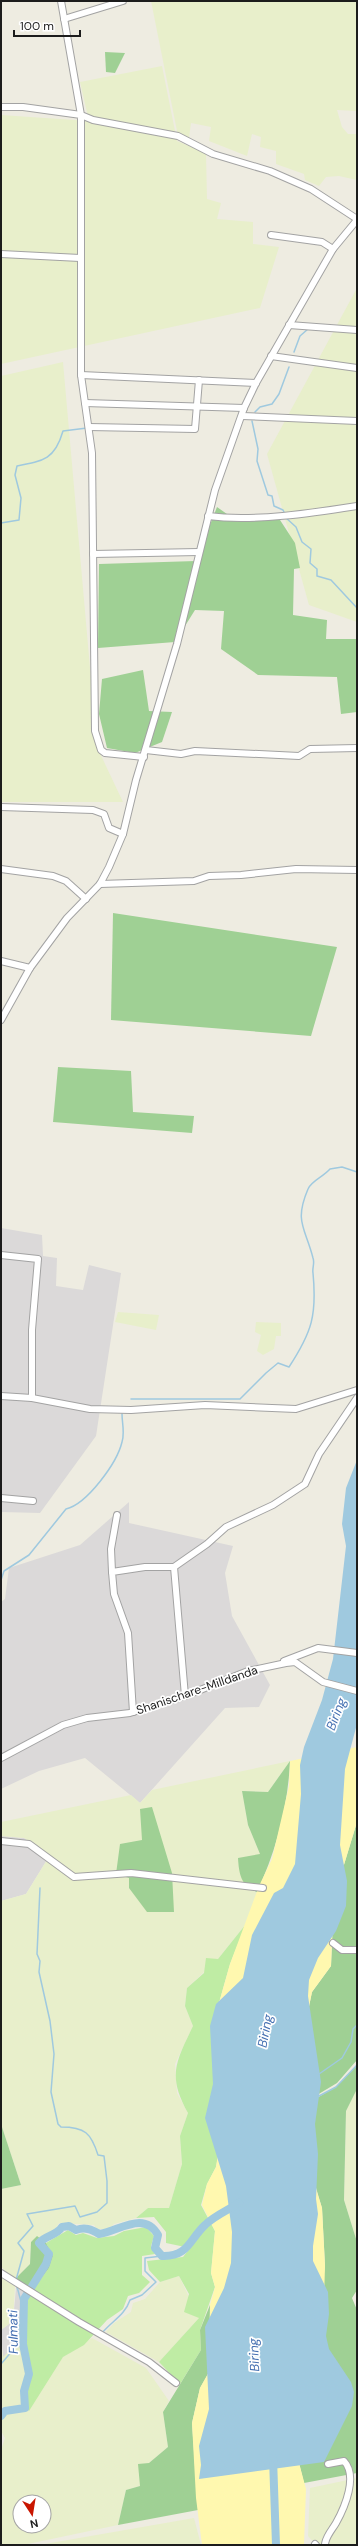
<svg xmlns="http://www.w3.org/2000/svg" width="358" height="2546" viewBox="0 0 358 2546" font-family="'DM Sans',sans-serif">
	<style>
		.residential { fill: #dbd9d9 }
		.farmland { fill: #e8efcb; fill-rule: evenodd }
		.grass { fill: #bfeca4 }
		.forest { fill: #9fd094 }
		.sand { fill: #fff8af }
		.water { fill: #9fc9df }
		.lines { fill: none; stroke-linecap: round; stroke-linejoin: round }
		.stream { stroke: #9fc9df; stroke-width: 1.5 }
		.river { stroke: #9fc9df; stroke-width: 8 }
		.minor-casing { stroke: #a3a3a3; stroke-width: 8 }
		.minor { stroke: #fff; stroke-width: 6 }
		.labels { text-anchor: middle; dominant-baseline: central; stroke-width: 3.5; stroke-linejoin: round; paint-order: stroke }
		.street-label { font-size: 12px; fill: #1c1c1c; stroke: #fff }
		.water-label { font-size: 13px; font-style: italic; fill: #446fb1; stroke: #fff }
	</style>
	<rect width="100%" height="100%" fill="#eeece1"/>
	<g class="residential">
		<path d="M1,1228L42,1235L43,1256L57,1258L56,1286L83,1290L89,1265L121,1273L96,1436L40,1513L1,1512Z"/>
		<path d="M129,1502V1523L233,1546L225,1573L232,1616L270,1685L259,1707L225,1708L140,1803L85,1758L39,1771L1,1789V1602L5,1599L9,1568L80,1545Z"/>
		<path d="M1,1836L24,1838L50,1855L26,1894L1,1901Z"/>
		<path d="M16,2288L27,2292L22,2340L3,2358L1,2330L13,2321Z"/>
	</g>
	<g class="farmland">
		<path d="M151,1H357V111L337,110L342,127L348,134H357V180L339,176L326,177L319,186L305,180L304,174L276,164V151L260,147L261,137L252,134L247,156L209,141L211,127L191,123L189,138L178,136Z"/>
		<path d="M162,66L177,141L206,153L207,199L221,203L217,219L253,222V244L279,247L260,308L1,364V115L89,121L80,82Z"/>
		<path d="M357,288V622L309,605L267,454Z"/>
		<path d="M63,362L97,747L123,802H1V376Z"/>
		<path d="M118,1312L159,1315L156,1330L115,1322Z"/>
		<path d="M256,1322L281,1323V1336H276L274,1349L263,1355L257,1351L261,1335L255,1332Z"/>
		<path d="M290,1761L268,1792L242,1791L248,1825L260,1854L249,1889L257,1892L246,1924L218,1959L187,1988L185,2006L193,2026L175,2064L177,2093L188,2113L180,2136L182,2164L169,2208H148L136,2218L114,2224L109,2229H97L94,2225L59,2223L55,2230L31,2242L30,2264L15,2279L1,2267V2189L21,2185L1,2124V1901L26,1894L50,1855L24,1838L1,1836V1822L131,1795L140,1803L152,1790Z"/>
		<path d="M357,2089V2242L344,2200L346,2111Z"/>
		<path d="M179,2276L199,2318L159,2362L106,2332L114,2323L131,2312L133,2303L145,2299L160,2282Z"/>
		<path d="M1,2278L15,2286L13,2321L1,2330Z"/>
		<path d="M92,2338L146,2368L169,2401L163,2412L168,2447L149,2463L140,2486L126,2490L118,2525L23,2545H1V2450L5,2438L1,2431V2341L3,2357L19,2341L29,2374L24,2391V2404L63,2357ZM20,2502H44V2526H20Z"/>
		<path d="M357,2478V2545H316L308,2536L310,2488Z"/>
		<path d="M194,2518L201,2545H39Z"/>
	</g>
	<g class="grass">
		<path d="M246,1924L230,1964L215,2017L222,2131L216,2167L207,2184L201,2205L215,2231L211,2273L215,2287L200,2330L201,2350L180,2384L159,2362L199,2318L184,2312L189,2294L179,2276L160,2282L149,2270L147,2261L183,2257L190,2248L166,2243V2232L154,2217L136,2218L148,2208H169L182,2164L180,2136L188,2113C167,2075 176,2062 193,2026L185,2006L187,1988L204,1973L206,1958L218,1959Z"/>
		<path d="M146,2227L154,2236L151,2246L155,2254L142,2256V2275L150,2282L139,2293L128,2296L123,2309L107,2320L84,2345L63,2357L29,2411L24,2404V2391L29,2374L19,2341L26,2299L49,2268L53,2256L46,2243L68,2230L76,2235L83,2233L97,2238L114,2236L124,2231Z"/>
	</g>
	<g class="forest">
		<path d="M105,52L125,53L115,73L106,72Z"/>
		<path d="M217,507L234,519L280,520L295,543L300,568L294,569L293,615L327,620L326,639H357V712L341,714L337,677L258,675L221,649L224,611L195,610L175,642L98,648L99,564L196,561Z"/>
		<path d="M143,670L149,711L172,712L162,742L135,753L107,748L99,714L102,679Z"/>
		<path d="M113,913L337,947L311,1036L111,1020Z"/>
		<path d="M58,1067L131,1071L133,1112L194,1116L192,1133L53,1122Z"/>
		<path d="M290,1761C288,1807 276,1851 257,1892C241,1886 239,1874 238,1858L260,1854L248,1825L242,1791L268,1792Z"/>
		<path d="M152,1807L172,1873L174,1912H147L129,1888V1878L116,1874L120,1844L142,1840L140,1809Z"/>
		<path d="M357,1822V2060L337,2083L317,2095L301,2045L312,1992L331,1966L333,1921L343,1868Z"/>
		<path d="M357,2065V2089L346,2111L344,2200L357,2242V2290L352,2298L357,2310V2473L304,2483L299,2463L325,2266L322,2208L309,2164L315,2099L336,2087Z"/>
		<path d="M1,2124L21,2185L1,2189Z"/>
		<path d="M37,2236L46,2243L53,2256L49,2268L30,2293L15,2279L30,2264L31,2242Z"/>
		<path d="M210,2305L209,2372L200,2388L192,2423L198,2510L118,2525L126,2490L140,2486L138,2464L149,2463L168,2447L163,2412L201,2350L200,2330Z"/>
	</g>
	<path class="sand" d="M357,1747V1822L343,1868L333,1915L331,1966L312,1992L301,2045L316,2189L322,2208L325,2266L324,2300L299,2463L306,2489L304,2545H202L196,2498L192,2423L200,2388L209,2372L210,2305L215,2287L211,2273L215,2231L202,2205L207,2184L216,2167L222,2131L215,2017L230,1964L259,1886L272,1859L289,1786L290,1761Z"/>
	<path class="water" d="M357,1460V1724L345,1769L340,1845L347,1881L346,1906L336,1931L318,1958L309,1980L308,1996L321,2082L315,2124L318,2154L316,2199L318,2214L313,2246V2261L328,2292L329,2314L326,2336L329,2349L351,2382L354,2392L352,2406L324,2462L199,2479L201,2465L199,2446L209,2409L205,2327L224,2288L231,2263L232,2232L226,2186L205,2118L213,2084L210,2026L216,2004L243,1978L252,1935L274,1893L283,1888L295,1864L301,1794L300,1765L304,1747L322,1700L333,1659L346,1546L342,1524L346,1488Z"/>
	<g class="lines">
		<g class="stream">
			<path d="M294,352L300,336L308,329"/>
			<path d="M255,412L260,407L272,404L279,394L289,367"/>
			<path d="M252,421L258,449L257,461L268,495L272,496L274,506L283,510L285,514"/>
			<path d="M285,517L296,527L302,542L311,549L310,563L317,569V576L331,580L357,608"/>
			<path d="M1,523L19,520L21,498L15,475L17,466C44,461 55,459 63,431L87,428"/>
			<path d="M131,1399H240L266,1373L278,1363L289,1367C312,1332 317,1315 313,1273C312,1268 315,1263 313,1258C305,1227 294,1222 308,1189C311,1181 323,1177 330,1169L342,1167L357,1172"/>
			<path d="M1,1580L4,1571L29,1555L66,1509C87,1504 117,1463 122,1442C125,1433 122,1423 122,1414"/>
			<path d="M319,2074L342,2058L351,2042L353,2029L357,2025"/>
			<path d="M319,2096L336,2087L357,2065"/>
			<path d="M16,2280L24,2251L18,2243L33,2226L27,2214L75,2206L80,2217L97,2212L107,2203V2181L104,2156L98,2155C91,2133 85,2127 61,2127L58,2124L51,2092L54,2054L50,2021L39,1972L40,1961L37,1954L40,1888"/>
			<path d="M102,2333C112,2321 125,2315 130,2300L142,2295L156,2282L145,2271V2258L162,2256"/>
			<path d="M1,2364L13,2350L12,2342L17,2336L23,2307C19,2299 20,2293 16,2285"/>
		</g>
		<g class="river">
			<path d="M1,2416L5,2411L25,2408L24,2391L29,2374L23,2344L24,2299L46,2264L49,2254L39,2243C46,2235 56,2236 62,2227L69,2226L76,2230C85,2227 91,2229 99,2234C119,2231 144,2210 158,2235L155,2248L162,2256C188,2257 189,2240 205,2225C214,2216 228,2210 239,2203"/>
			<path d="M273,2458L276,2545"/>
		</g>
		<defs>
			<g id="minor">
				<path d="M61,1L81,115L93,120L178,136L213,154L270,171L311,189L357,219"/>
				<path d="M64,19L123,1"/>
				<path d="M1,107H23L81,115V375L92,453L95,731L101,750L105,753L144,757"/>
				<path d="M271,235L322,242L333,249"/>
				<path d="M1,254L80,258"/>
				<path d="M289,325L357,330"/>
				<path d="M271,356L357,368"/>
				<path d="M81,375L256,383"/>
				<path d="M85,403L244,408"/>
				<path d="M242,416L357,421"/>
				<path d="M89,427L195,429L199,380"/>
				<path d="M208,516C254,522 312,513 357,506"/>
				<path d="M93,554L199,552"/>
				<path d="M146,750L181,754L195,751L299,756L310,749L357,748"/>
				<path d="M1,807L93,810L104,814L109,828L123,834"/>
				<path d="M1,869L53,876L66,881L86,899"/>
				<path d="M100,884L194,881L209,876L241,875L296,869L357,870"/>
				<path d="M1,961L30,968"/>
				<path d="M1,1020L30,968L67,918L100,884L109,867L123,834L136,780L177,644L215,490L244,408L256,383L333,249L357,220"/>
				<path d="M1,1255L38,1259L32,1330V1398"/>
				<path d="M1,1396L32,1398L90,1409L131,1410L205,1405L296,1409L357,1390"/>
				<path d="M1,1498L33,1501"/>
				<path d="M174,1567L185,1696"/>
				<path d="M112,1572L111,1549L117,1515"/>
				<path d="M284,1661L318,1648L357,1653"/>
				<path d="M133,1712L128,1633L114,1594L112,1572L145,1567H174L207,1544L226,1527L273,1505L305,1484L319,1454L357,1398"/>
				<path d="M1,1758L63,1725L87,1718L130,1713L185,1696L248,1671L286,1663L295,1662L323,1682L357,1691"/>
				<path d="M1,1841L29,1844L74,1877L131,1873L263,1888"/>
				<path d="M333,1943L342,1950H357"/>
				<path d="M1,2273L79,2322L149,2362L176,2383"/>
				<path d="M315,2544L316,2545"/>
				<path d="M325,2545C325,2537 332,2530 336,2523C345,2507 358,2476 344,2461L328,2464"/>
			</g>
		</defs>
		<use href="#minor" class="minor-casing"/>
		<use href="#minor" class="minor"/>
	</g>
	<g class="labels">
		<g class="street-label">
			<text transform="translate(197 1690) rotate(-19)">Shanischare-Milldanda</text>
		</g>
		<g class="water-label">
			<text transform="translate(336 1714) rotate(-69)">Biring</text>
			<text transform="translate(265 2031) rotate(-79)">Biring</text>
			<text transform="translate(13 2332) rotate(-91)">Fulmati</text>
			<text transform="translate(254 2355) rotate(-93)">Biring</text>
		</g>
	</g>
	<rect width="358" height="2546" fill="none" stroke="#1c1c1c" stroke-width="4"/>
	<g transform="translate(32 2514) rotate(168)"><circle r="19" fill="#ffffff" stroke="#a4a4a4"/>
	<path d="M0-3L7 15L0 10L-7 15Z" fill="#c91600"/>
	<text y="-6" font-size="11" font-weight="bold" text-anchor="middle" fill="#1c1c1c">N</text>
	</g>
	<path d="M14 30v6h66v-6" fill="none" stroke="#1c1c1c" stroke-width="2"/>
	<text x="20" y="30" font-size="12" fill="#1c1c1c" stroke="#ffffff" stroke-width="3" paint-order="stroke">100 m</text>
</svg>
